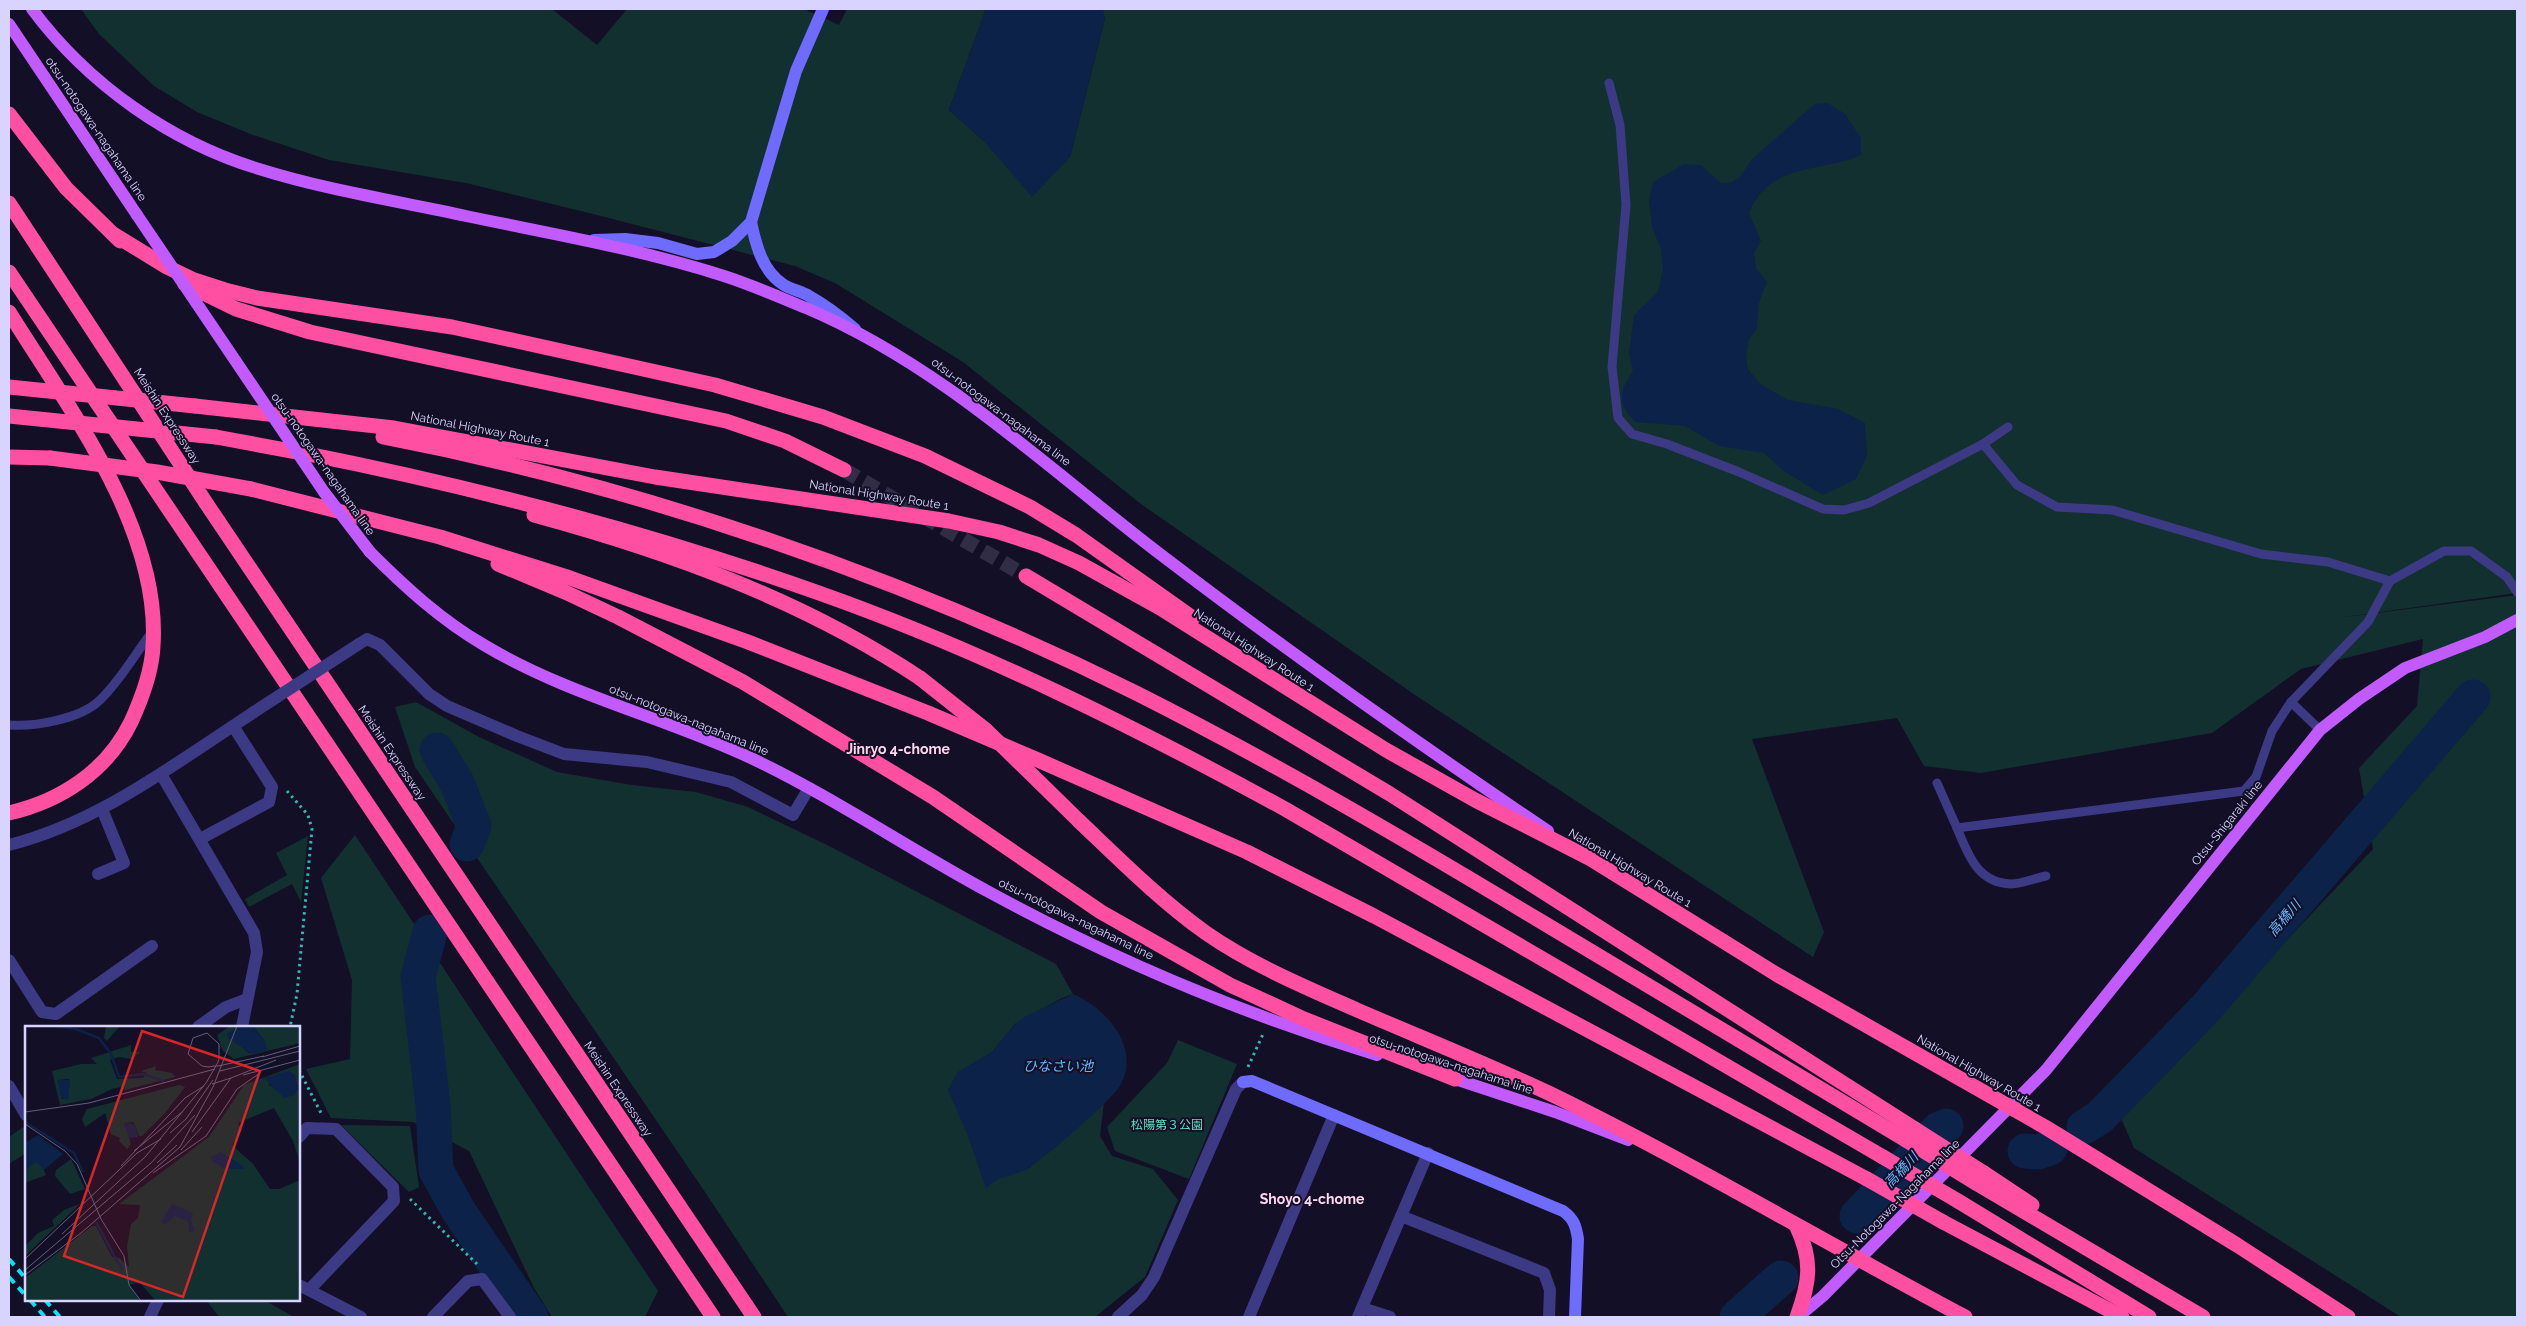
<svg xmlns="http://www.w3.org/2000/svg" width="2526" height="1326" viewBox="0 0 2526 1326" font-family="Raleway,'Noto Sans JP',sans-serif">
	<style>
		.green { fill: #12302f }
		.water { fill: #0c2248 }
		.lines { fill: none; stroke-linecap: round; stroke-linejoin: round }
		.river { stroke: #0c2248; stroke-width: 35 }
		.highway-tunnel { stroke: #312d47; stroke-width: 15; stroke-dasharray: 15 8; stroke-linecap: butt }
		.path { stroke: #2fb8b0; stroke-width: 3; stroke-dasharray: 2.5 4; stroke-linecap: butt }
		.lane { stroke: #3d3a85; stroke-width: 9 }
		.street { stroke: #3d3a85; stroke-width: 12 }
		.secondary { stroke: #6f6bff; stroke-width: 12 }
		.primary { stroke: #c25bff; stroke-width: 12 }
		.highway { stroke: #ff4fa3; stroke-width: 15 }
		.rail { stroke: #00e5ff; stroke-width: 4; stroke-dasharray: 8 6; stroke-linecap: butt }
		.street-bridge { stroke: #3d3a85; stroke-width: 12 }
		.primary-bridge { stroke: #c25bff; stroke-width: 12 }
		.highway-bridge { stroke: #ff4fa3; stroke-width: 15 }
		.labels { text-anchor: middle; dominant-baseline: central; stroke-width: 4; stroke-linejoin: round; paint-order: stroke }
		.street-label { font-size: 12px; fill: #d9d4ff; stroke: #130f26 }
		.park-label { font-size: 12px; fill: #5fe0c0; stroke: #130f26 }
		.neighbourhood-label { font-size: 14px; font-weight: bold; fill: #ffd6f0; stroke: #130f26 }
		.water-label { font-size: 14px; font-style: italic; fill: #62b6ff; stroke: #130f26 }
		.inset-river { fill: none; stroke: #0c2248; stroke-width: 2.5 }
		.inset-road { fill: none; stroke: #625e7d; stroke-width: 1 }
		.view { fill: #d62828; fill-opacity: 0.15; stroke: #d62828; stroke-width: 2.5 }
		.inset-edge { fill: none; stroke: #d9d4ff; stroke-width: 2.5 }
	</style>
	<rect width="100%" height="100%" fill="#130f26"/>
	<g class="green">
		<path d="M81,9H552L597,45L627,9H804L839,25L847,9H986L949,110L984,141L1070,157L1105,18L1102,9H2517V593L2337,618L2517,595V1317H2401L2134,1148L2120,1116L2373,849L2359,768L2417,706L2423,639L2301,669L2212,733L1981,773L1924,766L1897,718L1752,739L1824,932L1813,957L1415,695L1141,504L963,362L835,283L795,266L597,215L466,183L329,160L253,135L197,112L154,86L99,34Z"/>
		<path d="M416,702L479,737L557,772L632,785L696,792L748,807L829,846L1056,964L1073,994L1062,998L1016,1023L992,1052L957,1073L969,1138L986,1187L995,1179L1029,1168L1104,1103L1100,1136L1112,1156L1153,1169L1178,1200L1145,1277L1095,1317H788L703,1189L415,767L395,707Z"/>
		<path d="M355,835L658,1291L645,1317H552L534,1288L469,1151L413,1122L331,1118L306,1069L350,1059L352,980L321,878Z"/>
		<path d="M308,836L301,902L292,884L249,907L245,899L287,875L276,853Z"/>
		<path d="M1178,1040L1237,1064L1189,1179L1115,1151L1107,1127L1167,1063Z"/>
		<path d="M341,1125L410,1126L419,1187L409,1192Z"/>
		<path d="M23,1127L26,1131V1153L9,1164V1137Z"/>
		<path d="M206,1300H264L294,1317H219Z"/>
	</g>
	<g class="water">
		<path d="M986,9H1102L1105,18L1070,157L1032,197L984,141L949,110Z"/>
		<path d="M1828,103L1845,114L1861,138V155C1820,173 1770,162 1749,213L1761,241L1754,253L1756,269L1767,282L1758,305L1757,329L1749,339L1746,356L1748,369L1760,384L1788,400L1838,409L1865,423L1867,455L1856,479L1823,495L1782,470L1764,453L1719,446L1685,426L1635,422C1617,403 1619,392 1633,371L1629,353L1634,315L1658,292L1663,269L1661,249L1652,227L1649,201L1653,182L1684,164L1701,165L1721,183L1732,182L1740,177L1752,159L1815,104Z"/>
		<path d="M1073,994C1105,1007 1141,1047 1121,1084C1114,1099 1047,1156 1030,1167C1016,1177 1000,1174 986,1188L969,1138L948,1090L957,1073L992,1052L1016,1023L1026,1016Z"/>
	</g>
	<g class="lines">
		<g class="river">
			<path d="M437,750L457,783L474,826L467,844"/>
			<path d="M430,932L418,977L433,1105L436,1170L458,1210L531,1317"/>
			<path d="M2084,1127L2100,1117L2206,1008L2473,697"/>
			<path d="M2025,1151L2038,1152L2050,1148"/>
			<path d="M1857,1216L1939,1129L1946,1126"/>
			<path d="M1737,1317L1781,1278"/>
		</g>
		<path class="highway-tunnel" d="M844,470L1026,576"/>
		<g class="path">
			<path d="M287,791L308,815L312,829L297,994L290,1027"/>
			<path d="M1248,1067L1264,1032"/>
			<path d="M299,1070L321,1113"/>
			<path d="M410,1199L477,1264"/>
		</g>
		<g class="lane">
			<path d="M1609,83L1620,125L1626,205L1612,367L1618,418L1632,434L1667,444L1739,472L1823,509L1844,510L1869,503L1983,444L2008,427"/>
			<path d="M1983,444L2017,485L2057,507L2112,510L2261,554L2328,562L2390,581"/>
			<path d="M2291,702L2320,730"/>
			<path d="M9,725C34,727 81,719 100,700C120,681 135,654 152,632"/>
			<path d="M1937,783L1957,828L2244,791L2256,777L2272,731L2291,702L2368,622L2390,581L2444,551H2471L2507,577L2517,592"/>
			<path d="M1957,828C1968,854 1977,883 2011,884C2022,884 2035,878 2046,876"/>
		</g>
		<g class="street">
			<path d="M359,644L367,639L380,645L429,694L447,706L517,736L564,754L647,762L731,782L793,815L809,788"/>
			<path d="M233,726L254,712"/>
			<path d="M161,774L254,933L257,952L242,1027"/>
			<path d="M9,845C92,824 162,773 233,726L272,787L269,802L200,839"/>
			<path d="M98,874L124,863L102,809"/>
			<path d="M9,960L42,1012L56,1014L152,946"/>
			<path d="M198,1027L226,1007L247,999"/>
			<path d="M9,1086L26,1115"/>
			<path d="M299,1137L307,1128L336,1129L393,1187L394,1201L309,1290"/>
			<path d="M1401,1216L1544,1273L1550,1290L1549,1317"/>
			<path d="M299,1285L361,1317"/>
			<path d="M1362,1308L1390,1317"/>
			<path d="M150,1317L158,1300"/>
			<path d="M433,1317L468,1281L482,1279L510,1317"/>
			<path d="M1118,1317L1142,1295L1154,1277L1236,1089L1243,1082"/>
			<path d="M1249,1317L1334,1115"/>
			<path d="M1358,1317L1428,1153"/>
		</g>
		<g class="secondary">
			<path d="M751,222C756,245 762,271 784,285C792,290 801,291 809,296C825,305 841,317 855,329"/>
			<path d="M594,240L625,239L658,243L697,254L714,252L732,241L751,222L796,71L823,9"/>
			<path d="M1243,1082L1252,1081L1563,1211C1574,1219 1576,1226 1578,1239L1575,1317"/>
		</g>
		<g class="primary">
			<path d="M32,9C88,84 170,142 259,169C326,190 397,201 466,216C552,234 640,249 724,276C752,285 779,297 806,308C941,365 1046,467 1160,554C1287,651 1416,742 1548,831"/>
			<path d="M9,24L137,215"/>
			<path d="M370,552C405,587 441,620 484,645C567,695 664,717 751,758C833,797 909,849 989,892C1112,959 1243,1014 1377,1055"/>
			<path d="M1446,1076L1555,1112L1628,1140"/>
			<path d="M1798,1317L1823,1296L2046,1070L2320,730L2359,699L2405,668L2485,637L2517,620"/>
		</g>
		<g class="highway">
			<path d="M9,114L66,188L120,241"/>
			<path d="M9,203L210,509L754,1317"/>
			<path d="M113,234L167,267L194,280L225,290L257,298L452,327L512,340L715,385L823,417L925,456L1030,507L1076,535L1193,618"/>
			<path d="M9,272L713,1317"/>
			<path d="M185,284L236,309L310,332L726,421L785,441L844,470"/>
			<path d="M9,312C68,407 161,529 153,646C152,672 142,698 131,722C107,771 61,801 9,813"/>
			<path d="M195,406L394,428L655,477L949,521L999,532L1039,545L1079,563L1160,608L1386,750L1475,800L1589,858L1776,974L2045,1127L2237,1245L2348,1317"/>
			<path d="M216,437L307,454"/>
			<path d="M383,437C639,486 903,577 1136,693C1275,763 1409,842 1542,922C1664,995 1785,1068 1906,1140"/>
			<path d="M308,454C483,489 650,533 819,593C980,650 1135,727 1285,809L1883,1157"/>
			<path d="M9,457L50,458"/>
			<path d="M251,489L440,537L570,578L748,642L928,713L1038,760L1247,852L1374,916L1867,1179"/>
			<path d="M534,515C670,552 802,600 920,678"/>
			<path d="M498,564L565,592L618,617L743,682L933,797L1101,912L1230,985L1304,1019L1455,1079"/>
			<path d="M1026,576L1390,794L1915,1129"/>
			<path d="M1079,821C1120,860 1160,900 1206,933C1252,965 1305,987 1357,1010C1424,1039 1492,1066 1559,1098C1697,1166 1829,1245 1965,1317"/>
			<path d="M1984,1173L2032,1205"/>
			<path d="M1976,1183L2203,1317"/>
			<path d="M1958,1201L2149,1317"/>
			<path d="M1943,1222L2122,1317"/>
			<path d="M1796,1225C1813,1260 1810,1282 1797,1317"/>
		</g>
		<g class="rail">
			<path d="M9,1259L26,1279"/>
			<path d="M9,1277L26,1296"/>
			<path d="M30,1300L45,1317"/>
			<path d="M45,1300L60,1317"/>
		</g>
		<path class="street-bridge" d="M254,712L359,644"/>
		<path class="primary-bridge" d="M137,215L324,492L370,552"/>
		<g class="highway-bridge">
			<path d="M9,387L195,406"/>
			<path d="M9,416L216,437"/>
			<path d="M50,458L157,472L251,489"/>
			<path d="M920,678L987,731L1079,821"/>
			<path d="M1915,1129L1984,1173"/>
			<path d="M1906,1140L1976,1183"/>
			<path d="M1883,1157L1958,1201"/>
			<path d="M1867,1179L1943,1222"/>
		</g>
	</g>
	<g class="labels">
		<g class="street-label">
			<text transform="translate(96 129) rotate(56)">otsu-notogawa-nagahama line</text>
			<text transform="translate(1001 412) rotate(37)">otsu-notogawa-nagahama line</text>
			<text transform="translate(167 416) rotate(57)">Meishin Expressway</text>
			<text transform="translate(480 429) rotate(11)">National Highway Route 1</text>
			<text transform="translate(323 464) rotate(55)">otsu-notogawa-nagahama line</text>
			<text transform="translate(879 495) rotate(9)">National Highway Route 1</text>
			<text transform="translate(1254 650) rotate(33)">National Highway Route 1</text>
			<text transform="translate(689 720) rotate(22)">otsu-notogawa-nagahama line</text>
			<text transform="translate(392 753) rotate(56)">Meishin Expressway</text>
			<text transform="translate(2227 823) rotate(-51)">Otsu-Shigaraki line</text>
			<text transform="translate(1630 868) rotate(31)">National Highway Route 1</text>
			<text transform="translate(1076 919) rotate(26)">otsu-notogawa-nagahama line</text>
			<text transform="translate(1451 1064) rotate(18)">otsu-notogawa-nagahama line</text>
			<text transform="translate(1979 1073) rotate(30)">National Highway Route 1</text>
			<text transform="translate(618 1089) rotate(56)">Meishin Expressway</text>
			<text transform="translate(1895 1204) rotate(-45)">Otsu-Notogawa-Nagahama line</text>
		</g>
		<g class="park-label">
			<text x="1167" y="1125">松陽第３公園</text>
		</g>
		<g class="neighbourhood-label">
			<text x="898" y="749">Jinryo 4-chome</text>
			<text x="1312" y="1199">Shoyo 4-chome</text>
		</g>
		<g class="water-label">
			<text transform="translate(2284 918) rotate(-49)">高橋川</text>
			<text x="1058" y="1066">ひなさい池</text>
			<text transform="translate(1901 1170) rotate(-47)">高橋川</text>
		</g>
	</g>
	<g transform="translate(25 1026)">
		<rect width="275" height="275" fill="#130f26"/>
		<path d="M81,0H95L82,15L79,12ZM205,0H216L202,8L224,27L241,24L239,14L228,0L275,1V17L209,33L198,25L192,9ZM106,19V26H115L106,33L94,31L85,34L92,53L118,52L122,47L116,45L131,40L130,44L147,47L150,51L100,64L96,61L87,63L66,73L35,79L27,45L56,38H72L66,32ZM44,53L41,67L44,72L37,73L33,54ZM275,38V137L268,115L249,82L213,97L217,104L207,119L228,138L245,163H254L275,154V275H131L114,256L104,259L115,275H0V252L67,200H71L87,231L94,232L104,241L102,220L106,198L113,192L115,179L94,178L184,111L219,59ZM269,48L273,63L262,71L243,58ZM196,127L217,140L219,143L186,131ZM154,59L160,61L140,87L117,110H114L109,96L99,97L106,118L102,123L94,115L95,112L86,108L80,87L60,101L57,93L62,83ZM46,133L60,163L45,168L30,150L31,144ZM9,136L16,137L21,149L0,157V144ZM55,178L0,230V220L13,207L29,200L27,194L39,184Z" fill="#12302f" fill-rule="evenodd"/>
		<path d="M216,0H228L239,14L242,24L227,28L203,12L202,8ZM264,45L270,49L273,63L269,69L259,72L239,52ZM33,54H45L43,74L36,71ZM99,97L110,98L113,111L104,112ZM13,109L38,128L19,144L11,136L0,144V117ZM196,126L217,140L219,143H200L188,136L186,131ZM147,178L168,187L166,194L170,205L164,206V196L150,190L140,199L136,196Z" fill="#0c2248"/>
		<path class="inset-river" d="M31,0L51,3L74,12L86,28L94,51L118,48L139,55M0,96L49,127L58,146M71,196L97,244"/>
		<path class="inset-road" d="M237,31L275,20M195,45L275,25M218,49L275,34M187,58L206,52M0,86L64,77L190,43M0,98L40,125L52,138L76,193L99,230L104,259L116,275M167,106L206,52L251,34M145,107L161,93L188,54M156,124L177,101M109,125L157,86M132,137L152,119M96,140L160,72L179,60M128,147L181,110L212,63L235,47M37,208L121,130L181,57L188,45L193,36L194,33V18L182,7L168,12L163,28L177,40L183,41L189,40H193L239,30M0,233L112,127L136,113M0,244L126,137L170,89M0,249L56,207L155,121L188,61L212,0"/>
		<path class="view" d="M117,5L235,45L158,271L39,230Z"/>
		<rect width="275" height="275" class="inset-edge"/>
	</g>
	<rect width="2526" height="1326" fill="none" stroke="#d9d4ff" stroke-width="20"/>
</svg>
